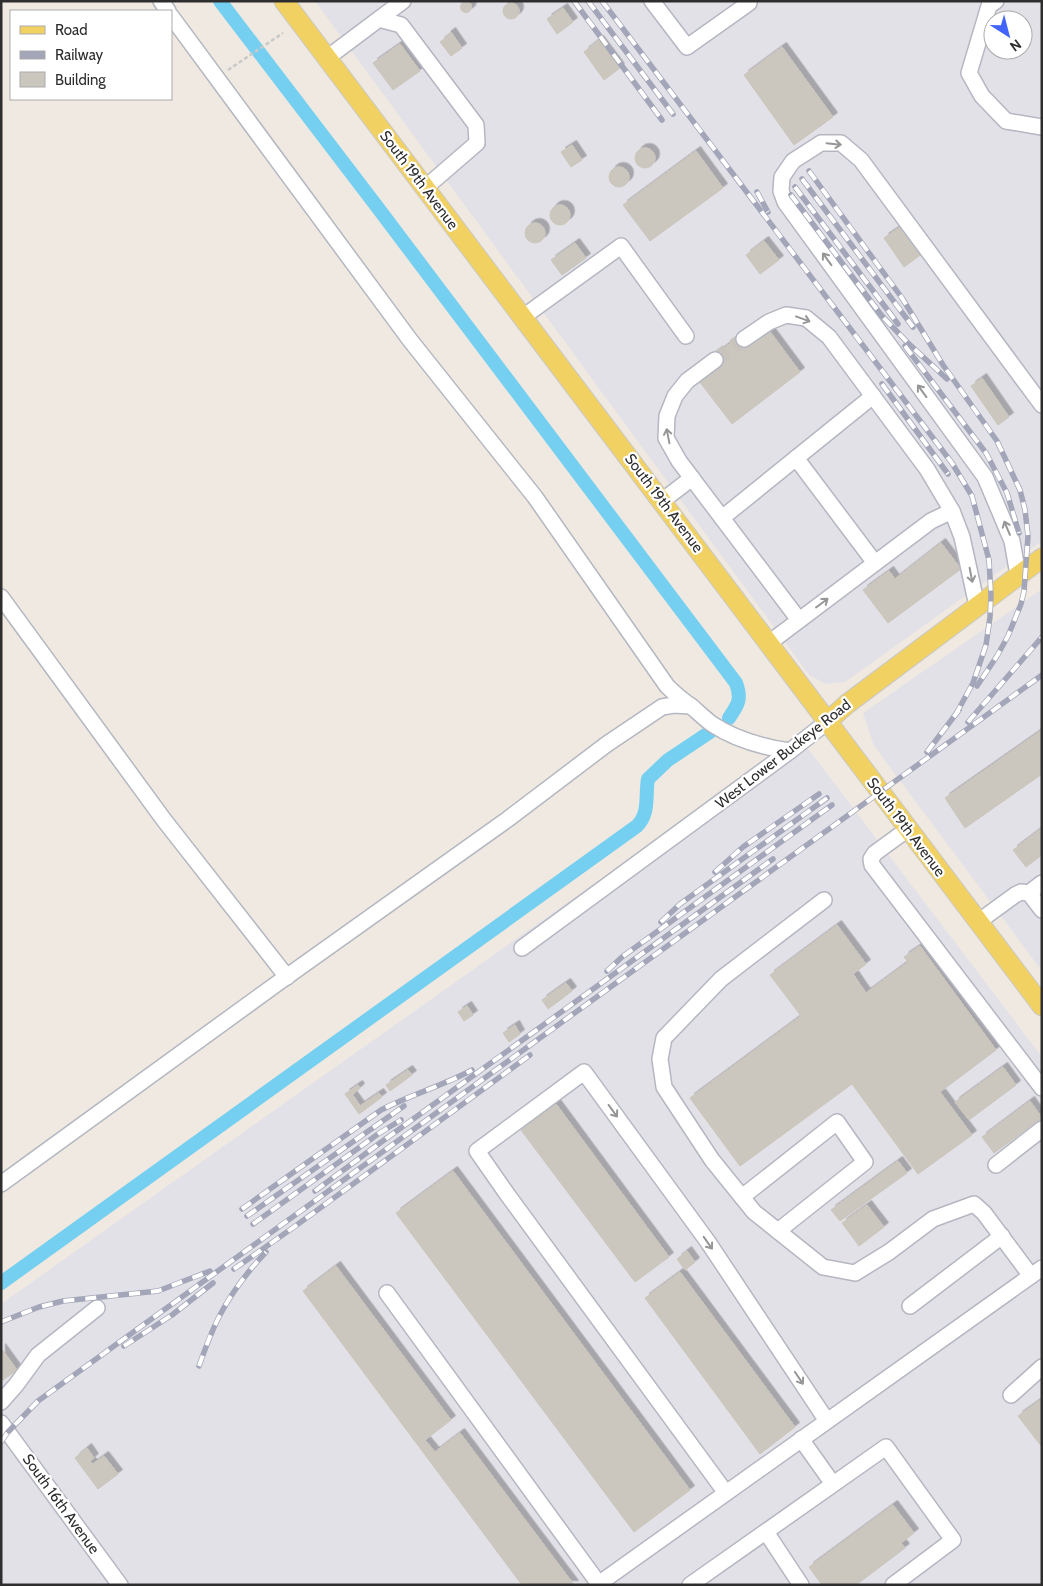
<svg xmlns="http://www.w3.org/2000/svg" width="1043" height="1586" viewBox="0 0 1043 1586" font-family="Cabin,sans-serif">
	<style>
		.industrial { fill: #e3e1e8; fill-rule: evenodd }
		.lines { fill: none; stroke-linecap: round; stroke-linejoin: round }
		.canal { stroke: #75cff0; stroke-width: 14 }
		.building { fill: #cbc7bf; stroke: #cbc5ba; filter: url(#shadow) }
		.minor-tunnel { stroke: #c8c4bd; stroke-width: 15; stroke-dasharray: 15 8; stroke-linecap: butt }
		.minor-casing { stroke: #b4b7c1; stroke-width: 18 }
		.major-casing { stroke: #c9c9c9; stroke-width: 21 }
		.path { stroke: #c9c9c9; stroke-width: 2.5; stroke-dasharray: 4 2.5; stroke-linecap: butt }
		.minor { stroke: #fff; stroke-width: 15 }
		.major { stroke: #f2d163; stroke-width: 19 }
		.rail-casing { stroke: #a3a6b8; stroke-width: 5.5 }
		.rail { stroke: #fff; stroke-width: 4; stroke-dasharray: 11; stroke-linecap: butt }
		.oneway { stroke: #969696 }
		.labels { text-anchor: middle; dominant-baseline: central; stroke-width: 4.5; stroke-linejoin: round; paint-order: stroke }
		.street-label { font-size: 15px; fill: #2e2e2e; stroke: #fff }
	</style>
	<defs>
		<filter id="shadow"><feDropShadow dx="4.5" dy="-4.5" stdDeviation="0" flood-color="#0004"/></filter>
	</defs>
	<rect width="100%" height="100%" fill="#efe9e1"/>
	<g class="industrial">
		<path d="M315,1H1042V541L845,682L826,684L809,675ZM993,20H1023V50H993Z"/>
		<path d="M1042,589V971L874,746L863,713Z"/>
		<path d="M800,738L1042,1057V1585H1V1304Z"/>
	</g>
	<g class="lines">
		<g class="canal">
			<path d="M220,1L378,208L736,683C742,699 738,705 729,718"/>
			<path d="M1,1283L637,826C650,813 645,796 648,779L668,760L710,732"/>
		</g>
	</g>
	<g class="building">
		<circle cx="466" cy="7" r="5.5"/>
		<circle cx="511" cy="11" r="8"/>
		<path d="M563,8L573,22L557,34L547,19Z"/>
		<path d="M451,32L462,48L451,56L440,42L447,37L446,36Z"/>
		<path d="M599,40L620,68L604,80L584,52Z"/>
		<path d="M400,44L420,71L393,90L373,63Z"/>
		<path d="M782,47L833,117L794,145L744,75Z"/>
		<path d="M572,145L582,160L571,167L561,152Z"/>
		<circle cx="645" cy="158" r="10"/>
		<path d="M696,151L723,188L650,241L623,205Z"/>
		<circle cx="619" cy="177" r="10"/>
		<circle cx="560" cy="215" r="10"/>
		<circle cx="535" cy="233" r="10"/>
		<path d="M903,225L923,253L904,267L884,238Z"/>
		<path d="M764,241L779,260L760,274L746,255Z"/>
		<path d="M575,243L586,258L562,275L551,260Z"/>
		<path d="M768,329L800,372L732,424L699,381L713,356L740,336Z"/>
		<path d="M982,378L1009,417L998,425L971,386Z"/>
		<path d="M941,543L961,569L888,623L863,590L889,571L895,579Z"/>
		<path d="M1042,730V774L965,828L945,798Z"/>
		<path d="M1042,828V855L1026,867L1013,850Z"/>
		<path d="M837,925L866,964L853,974L866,993L908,962L904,957L920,946L996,1050L940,1092L972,1135L918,1174L852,1084L740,1166L690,1098L801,1016L770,975Z"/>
		<path d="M566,983L572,991L548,1009L542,1000Z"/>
		<path d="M467,1006L473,1015L464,1021L458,1012Z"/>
		<path d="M515,1025L520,1034L509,1042L503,1033Z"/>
		<path d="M1003,1067L1016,1085L969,1120L955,1102Z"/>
		<path d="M408,1070L412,1075L390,1091L386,1085Z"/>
		<path d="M358,1085L360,1088L352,1095L360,1106L379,1093L382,1097L359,1114L345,1094Z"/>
		<path d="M1030,1101L1042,1118L994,1153L982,1137Z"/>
		<path d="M556,1104L669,1257L635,1282L521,1130Z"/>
		<path d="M898,1161L907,1173L840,1221L831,1210Z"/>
		<path d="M453,1171L690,1490L634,1532L396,1213Z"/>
		<path d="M867,1205L884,1227L859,1246L842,1223Z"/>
		<path d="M687,1251L695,1262L685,1270L677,1259Z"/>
		<path d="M336,1266L451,1420L425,1440L435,1452L460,1433L574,1585H522L303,1291Z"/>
		<path d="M680,1272L795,1427L760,1454L645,1298Z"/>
		<path d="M1,1348L17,1370L3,1380L1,1377Z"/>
		<path d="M1042,1399V1447L1018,1416Z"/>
		<path d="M87,1448L94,1458L90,1461L93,1464L104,1456L118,1474L98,1489L75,1458Z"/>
		<path d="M893,1505L914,1533L901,1543L905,1548L856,1585H822L809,1567Z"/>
	</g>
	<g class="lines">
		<path class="minor-tunnel" d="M715,360L744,339"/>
		<defs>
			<g id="minor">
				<path d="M161,1L168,11"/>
				<path d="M652,1L687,47L749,3L747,1"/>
				<path d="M996,1L989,6L969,73L982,96L1006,121L1042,127"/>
				<path d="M171,16L410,340L535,497L667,686C675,694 682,700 691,706C698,712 705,719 712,724C736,740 762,747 790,751"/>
				<path d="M379,19L401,25L476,125L477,143L425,188"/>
				<path d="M327,58L403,1"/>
				<path d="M523,317L621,246L686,336"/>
				<path d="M744,339L769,322L786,315L806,318L829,337L927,469L952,511L962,537L977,606"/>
				<path d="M715,360L687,381L675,396L667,416L666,438L679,461L799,620"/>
				<path d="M796,458L875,563"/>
				<path d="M662,501L692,478"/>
				<path d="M722,518L873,396"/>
				<path d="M1018,575L1012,541L985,477L785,202L781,191L782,177L793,161L821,143H841L861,160L1042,405"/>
				<path d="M1,597L164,820L287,977"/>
				<path d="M769,643L931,521L952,511"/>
				<path d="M908,829L875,853L871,859L872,865L1042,1088"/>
				<path d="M1029,893L1042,883"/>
				<path d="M824,900L721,979L664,1038L660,1059L664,1087L712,1160L754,1212L823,1267L855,1273L889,1252L933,1219L974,1204L984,1213L1031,1276"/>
				<path d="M978,922L1015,895L1021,892L1029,893L1042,910"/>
				<path d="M522,948L790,751L827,722"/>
				<path d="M996,1165L1042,1129"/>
				<path d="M1,1184L275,985L508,819L607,744L662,707L674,705L690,706"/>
				<path d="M742,1197L837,1122L865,1162L778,1231"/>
				<path d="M387,1293L599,1584"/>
				<path d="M910,1306L1002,1236"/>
				<path d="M1011,1395L1042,1367"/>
				<path d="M1,1402L16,1385L38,1355L97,1308"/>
				<path d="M1,1423L120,1585"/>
				<path d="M801,1439L833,1484"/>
				<path d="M726,1493L507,1194L477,1151L584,1072L708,1242L827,1421"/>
				<path d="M766,1532L801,1585"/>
				<path d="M597,1585L1042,1268"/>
				<path d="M690,1585L886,1447L953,1540L893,1585"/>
			</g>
			<g id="major">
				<path d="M284,1L1042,1006"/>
				<path d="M827,722L847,704L1042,558"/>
			</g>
		</defs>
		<use href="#minor" class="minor-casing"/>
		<use href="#major" class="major-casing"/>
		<path class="path" d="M228,70L283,33"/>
		<use href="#minor" class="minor"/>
		<use href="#major" class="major"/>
		<defs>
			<g id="rail">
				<path d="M574,1L662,120"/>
				<path d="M588,1L673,114"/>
				<path d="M602,1L952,463L972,496L989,560L991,595L990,617L986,645L973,683L956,714"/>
				<path d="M809,171L902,298L943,365L997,441L1020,490L1025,510L1028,536L1024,591L1021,604L1008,636L997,656L977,686"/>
				<path d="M802,179L913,327"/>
				<path d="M795,187L898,324"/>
				<path d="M757,192L768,212"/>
				<path d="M791,195L882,316L908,343L947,379"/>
				<path d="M905,346L986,453L1007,493L1019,533"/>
				<path d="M882,384L948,474"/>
				<path d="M968,722L1042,637"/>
				<path d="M927,752L959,710"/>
				<path d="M715,872L743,847L819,794"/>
				<path d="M661,922L680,904L827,798"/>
				<path d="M607,971L622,957L832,805"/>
				<path d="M315,1191L380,1143L773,859"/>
				<path d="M242,1209L381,1110C410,1095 442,1086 472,1070"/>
				<path d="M247,1216L404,1106"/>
				<path d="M253,1224L378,1134L401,1120"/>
				<path d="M234,1269L294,1227L530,1055"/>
				<path d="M1,1322L39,1307L63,1301L158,1291L210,1271"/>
				<path d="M124,1346L172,1315L213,1283"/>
				<path d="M199,1366C205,1349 211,1332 220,1315C232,1292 248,1271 266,1252"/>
				<path d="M1,1442L8,1432L38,1401L1042,675"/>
			</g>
		</defs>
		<use href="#rail" class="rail-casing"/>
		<use href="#rail" class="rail"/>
	</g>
	<defs><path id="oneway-shaft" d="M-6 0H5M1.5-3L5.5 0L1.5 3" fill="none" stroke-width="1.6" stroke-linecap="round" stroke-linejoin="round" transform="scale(1.25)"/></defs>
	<g class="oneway">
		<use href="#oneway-shaft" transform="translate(834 144) rotate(6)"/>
		<use href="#oneway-shaft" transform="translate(827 259) rotate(-126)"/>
		<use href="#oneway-shaft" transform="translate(803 319) rotate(20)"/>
		<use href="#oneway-shaft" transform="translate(922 391) rotate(-126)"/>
		<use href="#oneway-shaft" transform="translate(668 436) rotate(-101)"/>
		<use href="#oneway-shaft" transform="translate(1007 528) rotate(-113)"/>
		<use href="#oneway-shaft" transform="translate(971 575) rotate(79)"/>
		<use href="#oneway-shaft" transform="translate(822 603) rotate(-37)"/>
		<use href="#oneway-shaft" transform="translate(613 1111) rotate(54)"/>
		<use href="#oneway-shaft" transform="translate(708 1243) rotate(55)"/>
		<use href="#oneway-shaft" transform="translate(799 1378) rotate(56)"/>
	</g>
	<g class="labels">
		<g class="street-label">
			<text transform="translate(419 180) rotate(53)">South 19th Avenue</text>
			<text transform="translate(664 503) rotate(53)">South 19th Avenue</text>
			<text transform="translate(783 754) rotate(-38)">West Lower Buckeye Road</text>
			<text transform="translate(906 827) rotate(53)">South 19th Avenue</text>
			<text transform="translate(61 1504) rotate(54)">South 16th Avenue</text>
		</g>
	</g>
	<rect width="1043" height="1586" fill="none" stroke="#2e2e2e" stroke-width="5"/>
	<rect x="10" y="10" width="162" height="90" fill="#ffffff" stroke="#ababab"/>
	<rect x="20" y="26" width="25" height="8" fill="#f2d163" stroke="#ababab"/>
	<text x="55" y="35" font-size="15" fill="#2e2e2e">Road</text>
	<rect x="20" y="51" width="25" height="8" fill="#a3a6b8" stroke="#ababab"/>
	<text x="55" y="60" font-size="15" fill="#2e2e2e">Railway</text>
	<rect x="20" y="72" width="25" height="15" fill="#cbc7bf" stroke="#ababab"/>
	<text x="55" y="85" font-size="15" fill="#2e2e2e">Building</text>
	<g transform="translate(1008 35) rotate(144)"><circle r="24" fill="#ffffff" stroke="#ababab"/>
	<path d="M0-4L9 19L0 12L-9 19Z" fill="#4264fb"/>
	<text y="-8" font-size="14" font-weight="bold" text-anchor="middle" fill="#2e2e2e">N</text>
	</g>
</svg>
